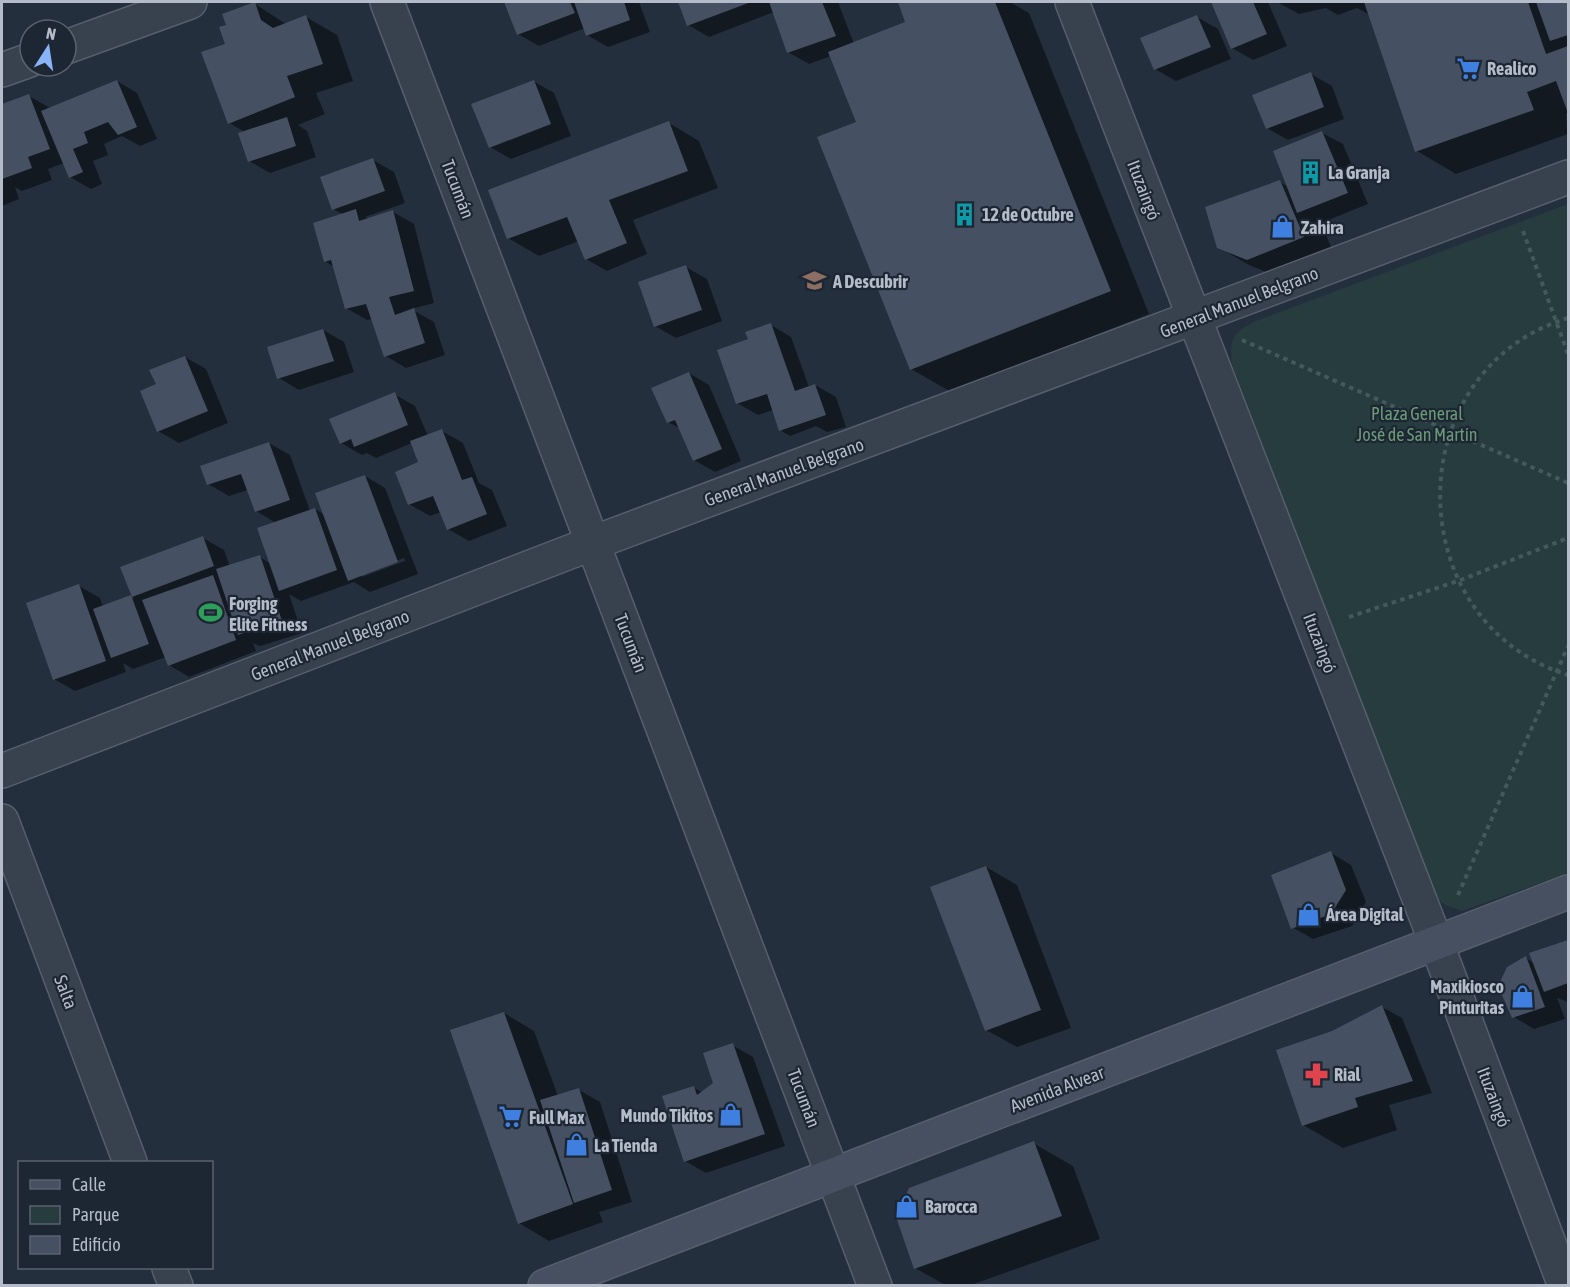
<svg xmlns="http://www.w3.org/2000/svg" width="1570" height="1287" viewBox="0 0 1570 1287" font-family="'Asap Condensed',sans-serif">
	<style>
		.green { fill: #263c3f }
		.shadow { fill: #0007; fill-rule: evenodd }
		.building { fill: #455162 }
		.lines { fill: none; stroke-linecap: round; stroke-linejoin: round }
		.street-casing { stroke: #565f6c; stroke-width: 36 }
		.secondary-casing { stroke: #565f6c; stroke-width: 36 }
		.path { stroke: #44595c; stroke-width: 4; stroke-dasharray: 4.5 4.5; stroke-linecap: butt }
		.street { stroke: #38414e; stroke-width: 33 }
		.secondary { stroke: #465061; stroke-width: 33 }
		.labels { text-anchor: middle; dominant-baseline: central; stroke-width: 4.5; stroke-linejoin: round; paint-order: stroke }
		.poi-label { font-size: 18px; font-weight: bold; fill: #b4bcc9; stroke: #1d2633; text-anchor: start }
		.street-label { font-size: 18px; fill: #b4bcc9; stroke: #1d2633 }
		.park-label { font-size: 18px; fill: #6b9a76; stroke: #1d2633 }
	</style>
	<rect width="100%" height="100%" fill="#242f3e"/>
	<path class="green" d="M1568,204V873L1462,911L1445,905L1435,896L1232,364C1229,337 1233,333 1256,321Z"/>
	<g class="shadow">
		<path d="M506,2H639L650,32L608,47L587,35L585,28L539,46L518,34Z"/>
		<path d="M680,2H838L854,44L908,22L900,2H1010L1029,13L1149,314L951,392L911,369L857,122L831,56L809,64L788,52L774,12L709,37L688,25Z"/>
		<path d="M1212,2H1268L1287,46L1253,60L1232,48Z"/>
		<path d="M1277,2H1568V113L1566,114L1568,134L1456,174L1417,151L1370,15L1357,8L1338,15L1326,8L1299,14Z"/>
		<path d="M255,4L286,24L306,17L337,35L353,81L316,93L325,114L298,125L307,131L316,157L270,173L249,161L245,132L229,123L228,26Z"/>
		<path d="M1197,17L1218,29L1231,59L1176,81L1155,69Z"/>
		<path d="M1311,74L1332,86L1344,119L1288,140L1267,128Z"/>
		<path d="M117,81L137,93L157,139L140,146L122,136L104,144L108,155L93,161L102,184L91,189L70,177L64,163L48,169L52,180L22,191L15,187L19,199L2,206V106L29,96L50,108Z"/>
		<path d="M533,81L554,93L571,136L511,159L490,147Z"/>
		<path d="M669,123L699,141L718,188L633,220L647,254L607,271L586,259L579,241L539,256L508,238Z"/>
		<path d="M1322,133L1343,144L1368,204L1321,223L1334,254L1278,277L1249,265L1218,247L1280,182L1288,187Z"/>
		<path d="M373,160L394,172L405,203L365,217L370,219L393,212L414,224L434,303L411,309L434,322L445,355L406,368L386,356L373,319L367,320L346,308L334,267L325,261L344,215L333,209Z"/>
		<path d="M686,267L707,279L722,321L676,338L655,326Z"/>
		<path d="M771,325L791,337L809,387L815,385L836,397L846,427L827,432L816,426L790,436L780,430L773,410L758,415L737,403L750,340Z"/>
		<path d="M323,330L344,342L354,372L299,390L279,378Z"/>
		<path d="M185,357L206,369L228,423L179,443L158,431L157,385Z"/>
		<path d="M689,373L709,385L741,461L715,472L694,460L681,429L668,422Z"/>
		<path d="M394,394L415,406L428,436L442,431L463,443L479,483L492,490L507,526L469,541L448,529L441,512L430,516L409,504L420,463L412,443L376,458L367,453L362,455L341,443Z"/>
		<path d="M269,443L290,455L310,511L315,509L325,515L365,476L385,488L418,574L370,592L354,582L301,601L289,594L302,633L260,646L253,643L256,651L189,677L169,665L166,657L133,669L123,663L126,672L75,691L54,679L79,586L100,598L103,607L131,597L134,599L122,568L203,538L224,550L230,567L260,557L271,564L276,523L256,511L248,490L229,496L208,484ZM404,558L405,561L362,577V574Z"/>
		<path d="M1331,853L1351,865L1366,902L1352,926L1313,939L1292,927Z"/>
		<path d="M986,867L1017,885L1071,1028L1017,1047L986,1030Z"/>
		<path d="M1568,941V1002L1557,998L1565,1019L1534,1029L1514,1017L1526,958L1534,963L1531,954Z"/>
		<path d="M1382,1007L1402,1018L1432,1093L1389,1105L1397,1130L1343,1148L1303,1125L1333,1032Z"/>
		<path d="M504,1013L534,1031L558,1096L579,1090L600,1102L632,1202L599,1212L603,1222L549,1241L519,1223Z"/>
		<path d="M732,1045L753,1057L785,1146L706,1173L685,1161L693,1087L703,1093L715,1083Z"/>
		<path d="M1033,1143L1073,1166L1100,1239L968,1286H947L915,1268Z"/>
	</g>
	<g class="building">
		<path d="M255,2L261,20L273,28L306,15L323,64L287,76L295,97L228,124L201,52L225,44L219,27L226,25L222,14Z"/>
		<path d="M504,2H570L575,13L517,35Z"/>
		<path d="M574,2H624L630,20L586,36Z"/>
		<path d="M678,2H751L687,26Z"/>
		<path d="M769,2H822L836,36L787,53Z"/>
		<path d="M898,2H995L1111,291L910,370L817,137L856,122L828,52L905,22Z"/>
		<path d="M1211,2H1253L1267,34L1231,49Z"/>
		<path d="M1364,2H1528L1546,54L1568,46V113L1556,81L1527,92L1534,110L1415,152Z"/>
		<path d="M1536,2H1568V35L1550,41Z"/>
		<path d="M1197,15L1211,47L1154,70L1140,38Z"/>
		<path d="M1311,72L1324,107L1266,129L1252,95Z"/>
		<path d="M117,80L137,127L118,135L108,122L84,132L88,143L73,149L83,172L69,178L41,111Z"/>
		<path d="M534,80L551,124L489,148L471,104Z"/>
		<path d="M29,94L50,149L28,157L32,168L2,179V104Z"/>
		<path d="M287,117L296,146L248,162L238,133Z"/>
		<path d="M669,121L688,171L609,200L627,243L585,260L567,217L507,239L488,190Z"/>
		<path d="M1322,131L1348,193L1297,213L1273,151Z"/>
		<path d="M373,158L385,191L332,210L320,177Z"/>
		<path d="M1280,180L1304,237L1247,260L1217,248L1205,207Z"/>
		<path d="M356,209L359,221L393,210L414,291L389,297L395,315L414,308L425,343L384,357L366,304L345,309L331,260L324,262L313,223Z"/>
		<path d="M686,265L702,310L654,327L638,282Z"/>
		<path d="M771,323L795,391L815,384L826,415L779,431L767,394L736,404L717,350L748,339L745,332Z"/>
		<path d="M323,329L334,361L277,379L267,347Z"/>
		<path d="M185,356L208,411L157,432L140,391L156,384L149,370Z"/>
		<path d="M689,372L722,449L693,461L675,420L667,423L651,388Z"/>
		<path d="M395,392L408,425L354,447L351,439L340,444L329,419Z"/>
		<path d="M442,429L462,480L472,477L487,514L447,530L433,496L408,505L395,472L418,462L410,441Z"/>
		<path d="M269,442L290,500L255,512L241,474L207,485L200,466Z"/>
		<path d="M365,475L398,562L348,581L315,493Z"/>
		<path d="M315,508L337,570L279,591L257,528Z"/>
		<path d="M203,536L214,566L132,597L120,567Z"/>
		<path d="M260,555L282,621L238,635L216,569Z"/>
		<path d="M213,575L236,640L168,666L142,600Z"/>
		<path d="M79,584L106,661L53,680L26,603Z"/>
		<path d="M131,595L149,644L111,658L93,609Z"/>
		<path d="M1331,851L1346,890L1331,914L1291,929L1271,875Z"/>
		<path d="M986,866L1041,1010L985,1031L930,887Z"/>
		<path d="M1568,940V983L1544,992L1529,953Z"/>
		<path d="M1526,956L1545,1007L1512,1018L1498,986L1507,967Z"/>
		<path d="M1382,1005L1413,1081L1355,1098L1358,1107L1302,1126L1276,1050L1332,1031Z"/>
		<path d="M504,1012L573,1204L518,1224L450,1030Z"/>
		<path d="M733,1043L765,1134L684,1162L662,1096L694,1086L697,1095L713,1083L703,1053Z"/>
		<path d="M579,1088L612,1190L574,1203L540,1100Z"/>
		<path d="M1034,1141L1062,1216L914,1269L896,1217L909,1188Z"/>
	</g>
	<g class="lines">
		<defs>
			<g id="street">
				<path d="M387,2L875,1286"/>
				<path d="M1072,2L1436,942L1565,1286"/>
				<path d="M66,47L190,2"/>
				<path d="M2,70L30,60"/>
				<path d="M2,771L593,543L1568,177"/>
				<path d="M2,821L130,1162"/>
				<path d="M169,1268L176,1286"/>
			</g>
			<path id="secondary" d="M545,1286L1568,892"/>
		</defs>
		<use href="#street" class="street-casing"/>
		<use href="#secondary" class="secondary-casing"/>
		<g class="path">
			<path d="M1523,231L1568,354"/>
			<path d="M1568,318C1397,370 1398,622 1568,675"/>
			<path d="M1242,340L1568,483"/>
			<path d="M1349,617L1458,581L1568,538"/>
			<path d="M1458,895L1568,646"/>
		</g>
		<use href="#street" class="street"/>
		<use href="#secondary" class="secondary"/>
	</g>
	<defs>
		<symbol id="supermarket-bare" viewBox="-9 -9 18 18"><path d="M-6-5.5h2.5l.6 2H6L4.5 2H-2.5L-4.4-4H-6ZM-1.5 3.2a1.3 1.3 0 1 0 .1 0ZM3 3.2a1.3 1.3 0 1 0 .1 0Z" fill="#3f7fe0" stroke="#1d2633" stroke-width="2.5" paint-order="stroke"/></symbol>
		<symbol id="building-bare" viewBox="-9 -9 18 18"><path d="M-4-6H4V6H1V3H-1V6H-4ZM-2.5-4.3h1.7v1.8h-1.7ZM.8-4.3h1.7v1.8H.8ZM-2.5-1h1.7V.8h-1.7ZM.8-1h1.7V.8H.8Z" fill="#0f9aa8" stroke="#1d2633" stroke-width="2.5" paint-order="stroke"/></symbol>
		<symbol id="shop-bare" viewBox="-9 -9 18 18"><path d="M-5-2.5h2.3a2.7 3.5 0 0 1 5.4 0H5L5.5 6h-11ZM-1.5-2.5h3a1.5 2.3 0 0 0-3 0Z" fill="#3f7fe0" stroke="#1d2633" stroke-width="2.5" paint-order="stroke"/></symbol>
		<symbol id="school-bare" viewBox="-9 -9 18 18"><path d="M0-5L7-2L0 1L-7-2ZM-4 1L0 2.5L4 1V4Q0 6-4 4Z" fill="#8d6e63" stroke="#1d2633" stroke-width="2.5" paint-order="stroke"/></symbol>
		<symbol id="stadium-bare" viewBox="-9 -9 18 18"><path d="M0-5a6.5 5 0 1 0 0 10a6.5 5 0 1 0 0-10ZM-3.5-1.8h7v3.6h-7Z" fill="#2e9e5b" stroke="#1d2633" stroke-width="2.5" paint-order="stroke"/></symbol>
		<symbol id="pharmacy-bare" viewBox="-9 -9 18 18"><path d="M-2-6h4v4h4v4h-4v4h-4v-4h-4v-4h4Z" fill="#e0444e" stroke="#1d2633" stroke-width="2.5" paint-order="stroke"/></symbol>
	</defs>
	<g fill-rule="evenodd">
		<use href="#supermarket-bare" x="1452" y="52" width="33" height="33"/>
		<use href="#building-bare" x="1294" y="156" width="33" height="33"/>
		<use href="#building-bare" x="948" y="198" width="33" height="33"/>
		<use href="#shop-bare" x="1266" y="210" width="33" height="33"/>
		<use href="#school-bare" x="798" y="264" width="33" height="33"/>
		<use href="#stadium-bare" x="194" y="596" width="33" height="33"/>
		<use href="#shop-bare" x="1292" y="898" width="33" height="33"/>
		<use href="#shop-bare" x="1506" y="980" width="33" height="33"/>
		<use href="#pharmacy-bare" x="1300" y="1058" width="33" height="33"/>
		<use href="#shop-bare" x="714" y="1098" width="33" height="33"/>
		<use href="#supermarket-bare" x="494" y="1100" width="33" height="33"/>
		<use href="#shop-bare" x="560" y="1128" width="33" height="33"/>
		<use href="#shop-bare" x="890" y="1190" width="33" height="33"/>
	</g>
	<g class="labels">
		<g class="poi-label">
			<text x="1487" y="68">Realico</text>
			<text x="1328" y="172">La Granja</text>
			<text x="982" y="214">12 de Octubre</text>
			<text x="1301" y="227">Zahira</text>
			<text x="833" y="281">A Descubrir</text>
			<text x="229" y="603">Forging<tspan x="229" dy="21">Elite Fitness</tspan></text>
			<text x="1326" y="914">Área Digital</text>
			<text x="1504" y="986" text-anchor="end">Maxikiosco<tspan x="1504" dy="21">Pinturitas</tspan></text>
			<text x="1334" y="1074">Rial</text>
			<text x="713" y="1115" text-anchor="end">Mundo Tikitos</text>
			<text x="529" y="1117">Full Max</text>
			<text x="594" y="1145">La Tienda</text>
			<text x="925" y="1206">Barocca</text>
		</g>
		<g class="street-label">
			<text transform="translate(458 189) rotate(69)">Tucumán</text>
			<text transform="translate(1144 190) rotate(69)">Ituzaingó</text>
			<text transform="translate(1239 302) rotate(-21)">General Manuel Belgrano</text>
			<text transform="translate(784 472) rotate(-20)">General Manuel Belgrano</text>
			<text transform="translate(631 643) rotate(69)">Tucumán</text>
			<text transform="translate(1320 643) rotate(69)">Ituzaingó</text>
			<text transform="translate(330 645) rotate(-21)">General Manuel Belgrano</text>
			<text transform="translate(66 992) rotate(69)">Salta</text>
			<text transform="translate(1057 1089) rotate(-21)">Avenida Alvear</text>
			<text transform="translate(1494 1097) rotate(69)">Ituzaingó</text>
			<text transform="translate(804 1098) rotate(69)">Tucumán</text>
		</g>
		<g class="park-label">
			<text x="1417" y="413">Plaza General<tspan x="1417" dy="21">José de San Martín</tspan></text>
		</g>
	</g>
	<rect width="1570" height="1287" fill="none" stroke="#b4bcc9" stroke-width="6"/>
	<rect x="18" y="1161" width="195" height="108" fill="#1d2633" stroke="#59626f" stroke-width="1.5"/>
	<rect x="30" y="1180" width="30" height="9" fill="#465061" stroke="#59626f" stroke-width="1.5"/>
	<text x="72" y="1191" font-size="18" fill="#b4bcc9">Calle</text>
	<rect x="30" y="1206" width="30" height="18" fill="#263c3f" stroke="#59626f" stroke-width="1.5"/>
	<text x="72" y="1221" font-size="18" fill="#b4bcc9">Parque</text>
	<rect x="30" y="1236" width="30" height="18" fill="#455162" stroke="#59626f" stroke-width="1.5"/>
	<text x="72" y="1251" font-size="18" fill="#b4bcc9">Edificio</text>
	<g transform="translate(48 48) rotate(12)"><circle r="28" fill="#1d2633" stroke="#59626f" stroke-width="1.5"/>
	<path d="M0-4.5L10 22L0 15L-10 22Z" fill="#8ab4f8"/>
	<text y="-9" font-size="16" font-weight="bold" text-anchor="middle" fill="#b4bcc9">N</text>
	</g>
</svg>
